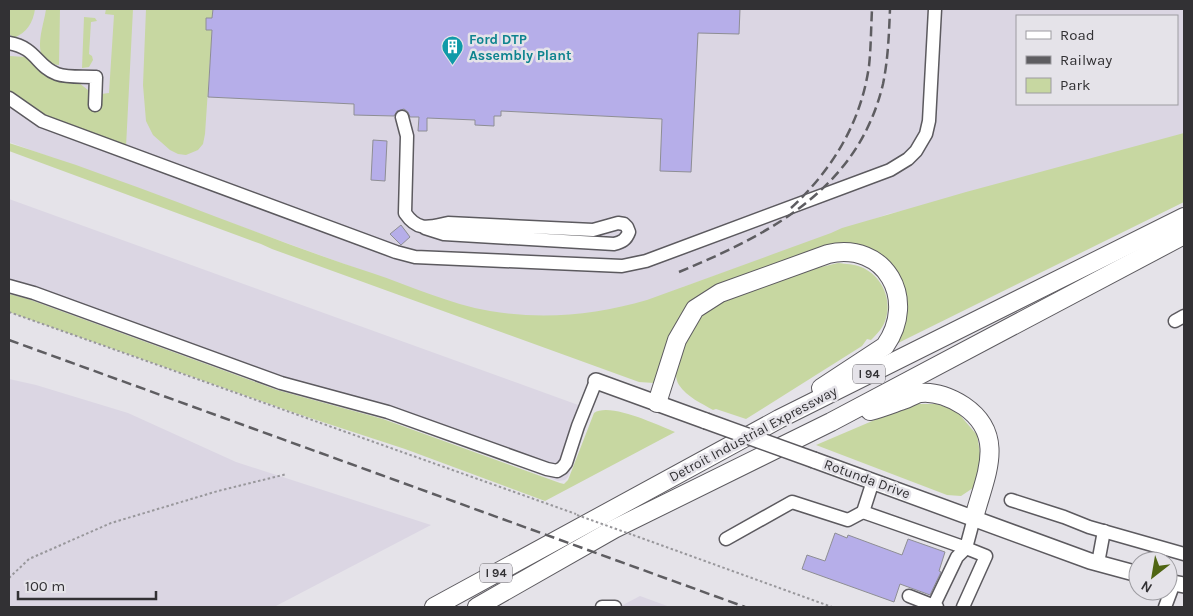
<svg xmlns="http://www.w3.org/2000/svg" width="1193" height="616" viewBox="0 0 1193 616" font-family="Karla,sans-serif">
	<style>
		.built { fill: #dbd6e3; fill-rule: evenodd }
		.green { fill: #c7d7a1 }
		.building { fill: #b6aee9; stroke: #8e8e94 }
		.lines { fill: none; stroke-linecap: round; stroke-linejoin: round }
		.minor-casing { stroke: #5c5a5f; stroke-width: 15 }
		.major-casing { stroke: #5c5a5f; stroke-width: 18 }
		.highway-casing { stroke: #5c5a5f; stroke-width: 20 }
		.path { stroke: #98979b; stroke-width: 2; stroke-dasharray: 2.5 2.5; stroke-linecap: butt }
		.minor { stroke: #fff; stroke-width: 12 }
		.major { stroke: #fff; stroke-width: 15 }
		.highway { stroke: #fff; stroke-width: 18 }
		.rail { stroke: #5e5d61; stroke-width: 2.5; stroke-dasharray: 10 5; stroke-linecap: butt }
		.major-bridge-casing { stroke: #5c5a5f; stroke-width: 18; stroke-linecap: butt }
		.path-bridge { stroke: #98979b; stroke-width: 2; stroke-dasharray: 2.5 2.5; stroke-linecap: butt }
		.major-bridge { stroke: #fff; stroke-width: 15 }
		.labels { text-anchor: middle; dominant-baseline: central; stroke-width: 5; stroke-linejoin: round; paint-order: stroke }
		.shield { fill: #e5e3e9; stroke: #68666a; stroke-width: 1 }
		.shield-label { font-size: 12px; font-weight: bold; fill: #323134 }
		.culture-label { font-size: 14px; font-weight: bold; fill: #0d838f; stroke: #e5e3e9; text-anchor: start }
		.street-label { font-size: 14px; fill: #323134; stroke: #e5e3e9 }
	</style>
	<rect width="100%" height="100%" fill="#e5e3e9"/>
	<g class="built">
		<path d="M9,9H1184V152L888,214L683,287L652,376L9,142ZM1017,16H1177V104H1017Z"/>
		<path d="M9,199L592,410L568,477L565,480L558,481L384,417L9,291Z"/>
		<path d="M9,379L36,385L128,413L236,462L431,525L274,607H9Z"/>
		<path d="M640,596L670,607H619Z"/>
	</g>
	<g class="green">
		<path d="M9,9H35C33,23 27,32 14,38L9,34Z"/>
		<path d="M46,9H60L59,65C28,63 44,27 46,9Z"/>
		<path d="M106,9H133L126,147L52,121L9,92V56L26,57L45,75L79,83L88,90L91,107L101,94L109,93L114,15L105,14Z"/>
		<path d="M146,9H213L212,19H206V30H212L205,134L203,144L198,150L186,155L178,154L170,150L153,135L146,121L143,85Z"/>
		<path d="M84,17L95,18L97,21L91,22L89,54L92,56L93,60L89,67L82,68Z"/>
		<path d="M1184,133V202L892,346C905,313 912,310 897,275L824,247L717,284L694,299L684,310L679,319L654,383L639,382L272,249L261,244L9,151V143C39,153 69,162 98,173C190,205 279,243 372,273C411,286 449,304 490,311C543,320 596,315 647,300L831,233L842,228L966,192Z"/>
		<path d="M838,263C846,264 854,264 861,267C881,275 892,298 886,318C884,327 877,334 871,340L867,339L862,346L746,419L716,409L713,410C701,403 687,397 679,385C667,367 693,319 708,307C715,301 728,299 737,295C763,285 789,275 816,265L817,268Z"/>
		<path d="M9,294L28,299L277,390L383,419L560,483L564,484L568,480L594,413C610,402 657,425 675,432L545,501L405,449L298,414L9,312Z"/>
		<path d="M915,404H936L949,408L959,414L977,435L981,459L978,480L973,488L961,496L947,495L816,445L891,413Z"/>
	</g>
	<g class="building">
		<path d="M213,9H740L739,34L698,33L691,172L660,171L662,119L501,111V116H494V126L475,125V120L427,118V131H418L419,117H410L408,112L404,109L397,111L394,116L354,115V104L208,97L212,30H206V18H212Z"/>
		<path d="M373,140L387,141L385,181L371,180Z"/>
		<path d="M401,225L410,237L401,245L390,234Z"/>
		<path d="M835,533L847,538L848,535L902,555L908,539L945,552L939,571L941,572L930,595L900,584L894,602L802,569L807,555L825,561Z"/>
	</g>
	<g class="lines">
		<defs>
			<g id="minor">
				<path d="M9,43C37,48 36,66 57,74C68,78 84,76 96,77L95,105"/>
				<path d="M9,98L42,121L396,252L415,257L622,266L646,261L890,170L908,159L916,151L926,134L929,121L935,9"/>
				<path d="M402,117L407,136L405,213C418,232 429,227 448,223L593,230L618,223L624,224L627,227L629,232C626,240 622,242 614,244L444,234L425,228"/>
				<path d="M9,286L34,293L281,383L388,412L547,469L557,471L562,468L566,463L578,426L596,381"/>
				<path d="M1175,321L1184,316"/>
				<path d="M873,481L863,512L966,548L974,518"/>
				<path d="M1011,500L1064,517L1089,527L1184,554"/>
				<path d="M726,539L792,502L848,520L863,512"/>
				<path d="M1098,563L1104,531"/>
				<path d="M909,596L937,607"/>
				<path d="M602,607H615"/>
				<path d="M933,607L957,557L966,548L986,556L963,607"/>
				<path d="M1165,607L1174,583"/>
			</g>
			<g id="major">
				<path d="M596,381L706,421"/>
				<path d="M814,460L1090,561L1138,574"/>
				<path d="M1168,582L1184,585"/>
			</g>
			<g id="highway">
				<path d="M657,403L677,340L695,309L720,293L828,254C885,241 918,299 885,346L821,388"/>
				<path d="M870,411C882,408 894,403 906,399C910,397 916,394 920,393C935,391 952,398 964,406C1008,436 984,478 974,518"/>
				<path d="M434,607L779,419L1184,217"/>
				<path d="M477,607L614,529L831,422L1184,235"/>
			</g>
		</defs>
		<use href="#minor" class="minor-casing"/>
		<use href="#major" class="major-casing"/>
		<use href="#highway" class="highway-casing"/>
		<g class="path">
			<path d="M9,312L576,514"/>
			<path d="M633,535L832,607"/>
			<path d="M9,578L29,559L111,523L218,491L287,474"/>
		</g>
		<use href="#minor" class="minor"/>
		<use href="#major" class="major"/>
		<use href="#highway" class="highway"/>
		<g class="rail">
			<path d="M791,208C832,170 861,123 869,66C871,47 871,28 872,9"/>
			<path d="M679,272C770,234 858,189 883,84C888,60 889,34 890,9"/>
			<path d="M9,340L745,607"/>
		</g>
		<defs>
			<path id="major-bridge" d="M706,421L814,460"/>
		</defs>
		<use href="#major-bridge" class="major-bridge-casing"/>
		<path class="path-bridge" d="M577,515L633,535"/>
		<use href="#major-bridge" class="major-bridge"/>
	</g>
	<defs>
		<symbol id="building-pin" viewBox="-11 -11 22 30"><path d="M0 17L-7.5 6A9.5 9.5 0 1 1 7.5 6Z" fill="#0f9aa8" stroke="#e5e3e9"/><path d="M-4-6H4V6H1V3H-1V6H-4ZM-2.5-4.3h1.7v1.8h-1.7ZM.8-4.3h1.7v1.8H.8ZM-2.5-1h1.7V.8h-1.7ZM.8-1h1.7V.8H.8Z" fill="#fff"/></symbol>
	</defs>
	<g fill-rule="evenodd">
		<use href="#building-pin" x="440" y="34" width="25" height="34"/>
	</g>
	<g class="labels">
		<g class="shield">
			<rect x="853" y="364.5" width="32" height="19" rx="4"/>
			<rect x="480" y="563.5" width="32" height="19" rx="4"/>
		</g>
		<g class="shield-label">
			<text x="869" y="374">I 94</text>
			<text x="496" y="573">I 94</text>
		</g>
		<g class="culture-label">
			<text x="469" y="39">Ford DTP<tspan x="469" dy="16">Assembly Plant</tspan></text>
		</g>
		<g class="street-label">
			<text transform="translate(753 434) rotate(-28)">Detroit Industrial Expressway</text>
			<text transform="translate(867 479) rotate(20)">Rotunda Drive</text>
		</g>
	</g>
	<rect width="1193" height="616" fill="none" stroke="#323134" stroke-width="20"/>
	<rect x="1016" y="15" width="162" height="90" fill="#e5e3e9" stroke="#9d9ca1"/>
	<rect x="1026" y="31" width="25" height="8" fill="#ffffff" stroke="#9d9ca1"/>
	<text x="1060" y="40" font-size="15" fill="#323134">Road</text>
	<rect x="1026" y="56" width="25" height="8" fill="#5e5d61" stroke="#9d9ca1"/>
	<text x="1060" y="65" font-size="15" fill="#323134">Railway</text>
	<rect x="1026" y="78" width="25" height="15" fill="#c7d7a1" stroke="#9d9ca1"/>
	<text x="1060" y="90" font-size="15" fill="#323134">Park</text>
	<g transform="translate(1153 576) rotate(211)"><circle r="24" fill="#e5e3e9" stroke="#9d9ca1"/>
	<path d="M0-4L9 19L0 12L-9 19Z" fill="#4f6513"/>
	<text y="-8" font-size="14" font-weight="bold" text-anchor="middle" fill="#323134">N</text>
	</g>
	<path d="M18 591v8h138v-8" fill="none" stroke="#323134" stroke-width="2.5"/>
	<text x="25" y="591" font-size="15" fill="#323134" stroke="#e5e3e9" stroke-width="4" paint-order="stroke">100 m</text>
</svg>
